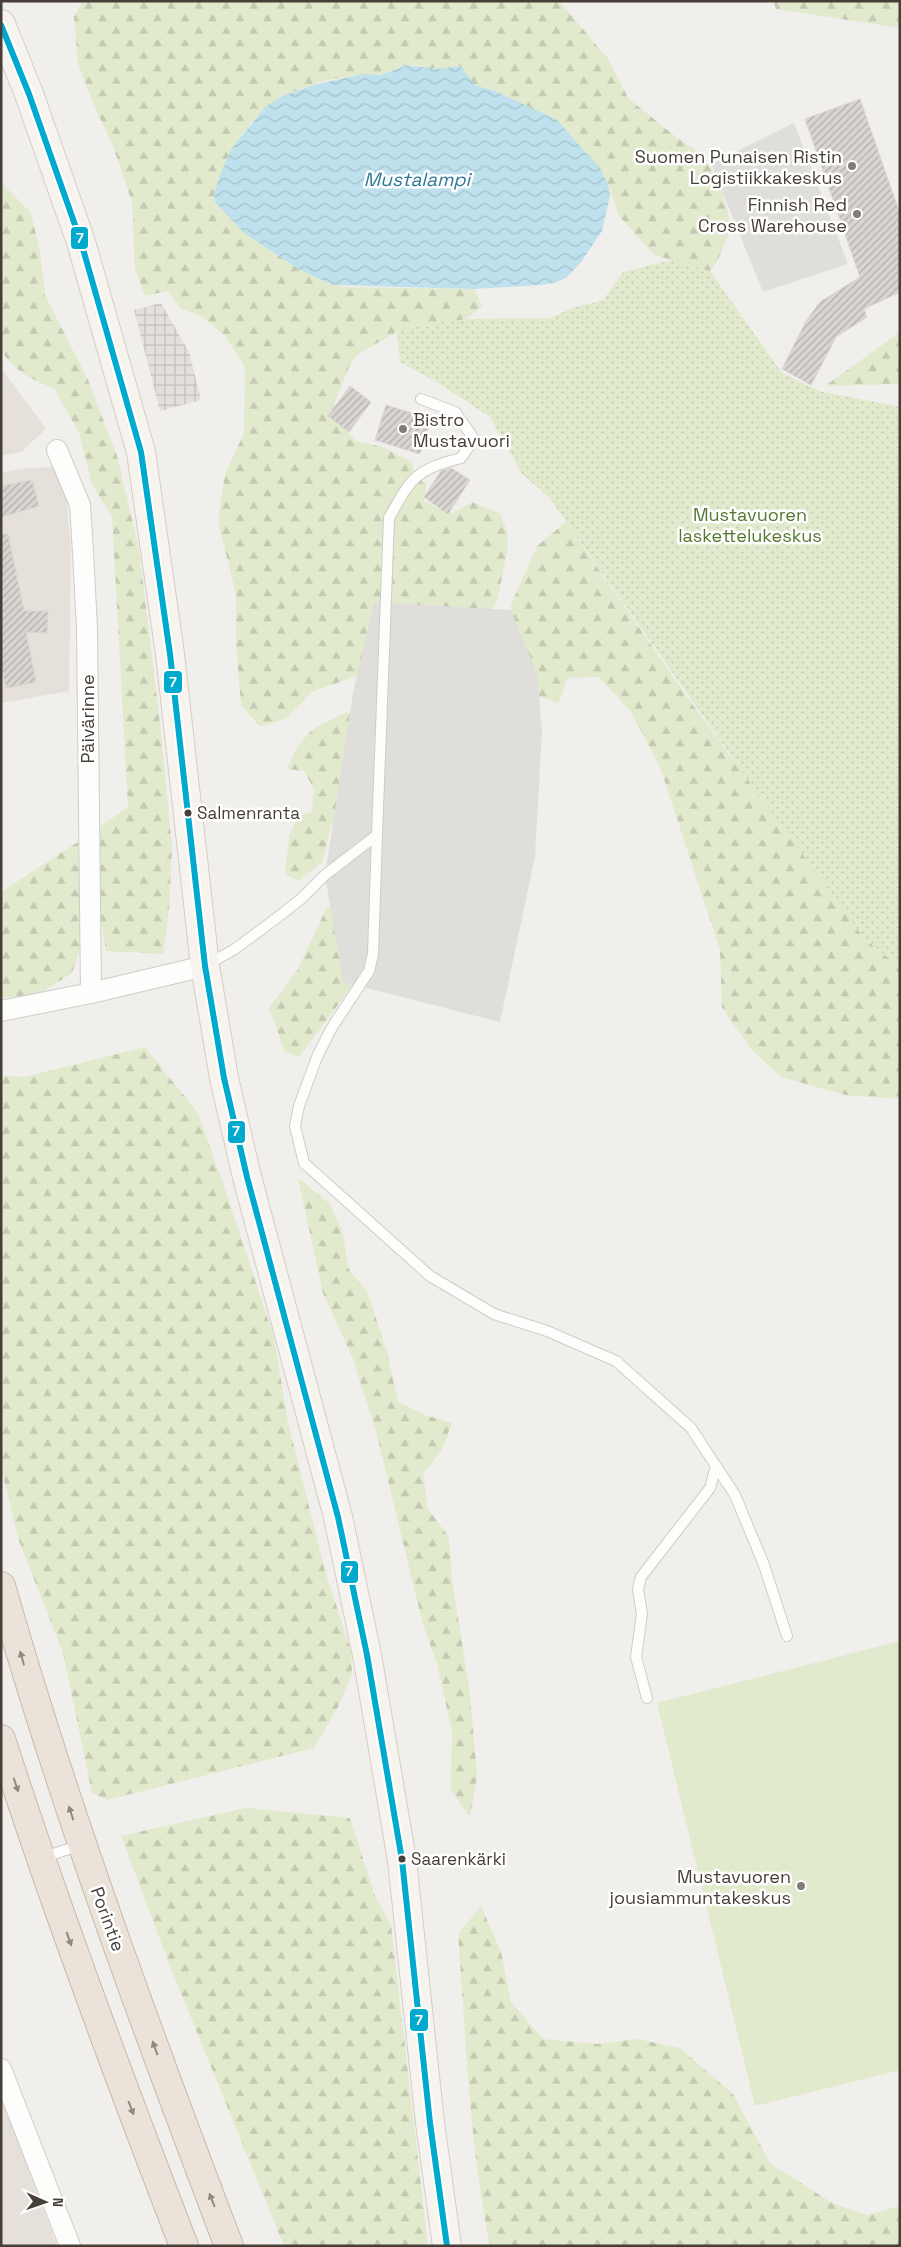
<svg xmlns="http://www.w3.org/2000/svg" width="901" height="2247" viewBox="0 0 901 2247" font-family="'Space Grotesk',sans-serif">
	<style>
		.residential { fill: #e5e0d9 }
		.industrial { fill: url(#industrial-grid) }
		.grass { fill: url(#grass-dots) }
		.forest { fill: url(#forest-firs) }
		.garden { fill: #e2eacd }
		.parking { fill: #e0dedb }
		.water { fill: url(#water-waves) }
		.building { fill: url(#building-hatch); stroke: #d9d5d1 }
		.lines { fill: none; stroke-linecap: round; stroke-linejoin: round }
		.lane-casing { stroke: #cfccc9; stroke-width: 12 }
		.street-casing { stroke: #cfccc9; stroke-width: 22 }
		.secondary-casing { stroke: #d3cdc6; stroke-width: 30 }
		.highway-casing { stroke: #c8b8a8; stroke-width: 30 }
		.lane { stroke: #fdfdfc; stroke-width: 10 }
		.street { stroke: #fdfdfc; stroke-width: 20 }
		.secondary { stroke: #f7f4ef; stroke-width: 28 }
		.highway { stroke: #ebe3da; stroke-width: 28 }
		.bus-1-casing { stroke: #fff; stroke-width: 10 }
		.bus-1 { stroke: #00a9ce; stroke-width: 6 }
		.oneway { fill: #918980 }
		.poi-dot { fill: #827d76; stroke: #fff; stroke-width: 2 }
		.bus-dot { fill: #473f37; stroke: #fff; stroke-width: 2 }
		.labels { text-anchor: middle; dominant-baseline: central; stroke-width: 5; stroke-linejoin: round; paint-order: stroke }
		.bus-label { font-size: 17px; fill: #473f37; stroke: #fff; text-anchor: start }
		.poi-label { font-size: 18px; fill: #473f37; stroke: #fff; text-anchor: end }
		.park-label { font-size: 18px; fill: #53772d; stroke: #fff }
		.street-label { font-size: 18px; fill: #473f37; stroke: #fff }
		.water-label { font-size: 19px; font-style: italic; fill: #2f7a97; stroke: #fff }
		.line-badge { stroke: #fff; stroke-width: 2 }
		.badge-label { font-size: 14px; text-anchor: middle; font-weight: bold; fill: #fff }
	</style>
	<defs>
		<pattern id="industrial-grid" width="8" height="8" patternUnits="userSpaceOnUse" patternTransform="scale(1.25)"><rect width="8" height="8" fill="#e3dfdb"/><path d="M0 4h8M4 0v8" fill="none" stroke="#c4c0bd"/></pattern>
		<pattern id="grass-dots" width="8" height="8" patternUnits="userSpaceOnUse" patternTransform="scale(1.25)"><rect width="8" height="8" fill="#e2eacd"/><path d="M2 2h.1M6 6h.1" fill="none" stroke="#c3cab1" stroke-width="1.8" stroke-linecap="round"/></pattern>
		<pattern id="forest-firs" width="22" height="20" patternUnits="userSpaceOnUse" patternTransform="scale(1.25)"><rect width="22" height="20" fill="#e2eacd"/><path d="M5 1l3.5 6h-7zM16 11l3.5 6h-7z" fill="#c3cab1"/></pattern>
		<pattern id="water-waves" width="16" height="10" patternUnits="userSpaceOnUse" patternTransform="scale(1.25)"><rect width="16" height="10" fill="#bee1ed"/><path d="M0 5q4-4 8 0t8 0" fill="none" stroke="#a5c2cc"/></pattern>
		<pattern id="building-hatch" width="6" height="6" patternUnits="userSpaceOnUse" patternTransform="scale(1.25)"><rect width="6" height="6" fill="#d9d6d2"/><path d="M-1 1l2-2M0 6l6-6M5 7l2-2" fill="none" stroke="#b2afab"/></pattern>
	</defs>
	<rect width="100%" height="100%" fill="#f1efec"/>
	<g class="residential">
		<path d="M1,368L46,429L21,452L1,456Z"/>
		<path d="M54,467L66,496L71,547L69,691L1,703V473L28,468Z"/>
		<path d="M1,2097L57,2246H1Z"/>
	</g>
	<path class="industrial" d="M161,303L189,352L201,400L160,411L134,310Z"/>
	<path class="grass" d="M676,259L710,271L782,373L819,391L900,407V968L864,938L788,837L549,497L522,474L490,417L442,385L400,362L397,332L427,324L466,319L551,318L572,308L603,300L623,272Z"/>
	<g class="forest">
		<path d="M82,1H559L609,60L628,98L676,137L699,152L718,180L732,225L718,260L710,271L654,255L619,216L608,184L514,101L495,91L475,85L460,66C453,67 445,69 437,69C427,69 417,64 407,65C398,66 390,73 382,75C375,76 367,74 359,75C288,84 251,107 221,172L276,253L300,270L343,287L474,289L482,306L466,319L427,324L397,332L358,354L349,367L331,413L356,441L383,447L412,462L414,474L426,483L424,501L452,514L472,502L501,514L507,532L508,547L497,601L486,619L395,668L353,677L312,692L287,718L260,727L241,705L236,643V594L218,521L225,474L244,433L245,367L225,336L201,316L181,309L168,291L145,296L135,269L132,202L112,143L94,106L78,63L74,17Z"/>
		<path d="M773,1H900V28L776,9Z"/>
		<path d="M1,182L31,213L40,252L45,295L88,380L117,456L139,549L159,715L172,846L169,911L163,954L106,951L100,914L98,828L128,807L112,516L97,493L91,480L79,433L54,388C33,381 13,370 1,350Z"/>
		<path d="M900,332V384L825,386Z"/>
		<path d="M566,522L690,701L864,938L900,968V1099L845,1095L781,1077L751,1049L722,1008L720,950L660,767L631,712L599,677L567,678L559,703L534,695L506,651L511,605L537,546Z"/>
		<path d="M347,712L360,719L322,862L299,881L285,874L289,837L298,816L312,812L314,789L304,771L287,769C303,732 312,728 347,712Z"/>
		<path d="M78,842L84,939L72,973L39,994L1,998V892Z"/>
		<path d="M342,897L358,973L349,990L299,1057L285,1052L269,1008L298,969L326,909Z"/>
		<path d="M145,1047L198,1113L227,1195L274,1338L288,1422L325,1571L351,1651L352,1674L338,1707L314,1748L107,1800L92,1793L63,1653L19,1541L1,1468V1075L25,1077Z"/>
		<path d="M298,1178L329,1203L343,1232L348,1268L368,1293L387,1352L398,1402L425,1415L452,1423L442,1450L423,1474L428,1509L449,1537L452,1579L470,1694L477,1776L470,1817L451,1790L452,1732L437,1664L423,1625L377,1435L353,1359L323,1293Z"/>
		<path d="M245,1808L350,1818L375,1896L391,1925L428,2246H284L170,1966L121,1836Z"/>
		<path d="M481,1906L501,1952L511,2002L543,2039L598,2044L637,2039L680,2048L733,2094L770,2163L832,2203L867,2215L900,2206V2246H490C469,2144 466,2038 458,1934Z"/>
	</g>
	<path class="garden" d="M900,1641V2070L755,2106L657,1703Z"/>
	<g class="parking">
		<path d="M794,123L848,264L763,292L711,164Z"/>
		<path d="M374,602L511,610L537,673L542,731L535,857L500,1022L343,982L325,875L353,693Z"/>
	</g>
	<path class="water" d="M407,65L437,69L460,66L475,85L495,91L557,120L599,167L608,184L610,196L602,231L581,262L567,277L554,283L541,285L474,289L333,285L300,270L244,233L215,202L214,195L221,172L232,148L265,107L282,96L313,85L362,74L381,75Z"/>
	<g class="building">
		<path d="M860,99L900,214V292L864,309L867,317L836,337L811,385L782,369L806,321L820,302L860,277L805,119Z"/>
		<path d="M350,386L371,402L349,432L328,416Z"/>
		<path d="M386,405L431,419L420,454L375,440Z"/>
		<path d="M451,468L470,480L448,514L424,497L441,471Z"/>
		<path d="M32,480L39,506L1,517V486Z"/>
		<path d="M1,534H8L24,611H48L47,633L26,632L36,682L6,688L1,665Z"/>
	</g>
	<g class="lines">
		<defs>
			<g id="lane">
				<path d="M377,835L373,954L369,971L331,1029L317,1057L299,1106L295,1126L304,1163L430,1276L494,1314L547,1331L616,1361L691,1428L735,1495L764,1565L787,1636"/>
				<path d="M208,964L235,949L278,917L302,898L325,875L377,835L389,518C411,478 415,470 461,458L474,439L455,412L421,399"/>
				<path d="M647,1698L636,1657L642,1614L638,1589L641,1577L710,1488L716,1466"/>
				<path d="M41,1858L81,1845"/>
			</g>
			<g id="street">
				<path d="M57,450L80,505L83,552L87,628L91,993"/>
				<path d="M1,1011L91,993L205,966"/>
				<path d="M1,2069L70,2246"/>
			</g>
			<path id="secondary" d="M1,24L29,94L81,242L141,452L170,654L205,966L224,1078L247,1177L338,1517L367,1655L402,1860L430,2123L447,2246"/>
			<g id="highway">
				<path d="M1,1586C65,1810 146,2028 229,2246"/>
				<path d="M1,1739C56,1910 119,2078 184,2246"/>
			</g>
		</defs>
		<use href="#lane" class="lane-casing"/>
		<use href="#street" class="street-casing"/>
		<use href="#secondary" class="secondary-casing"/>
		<use href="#highway" class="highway-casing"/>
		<use href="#lane" class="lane"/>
		<use href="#street" class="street"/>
		<use href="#secondary" class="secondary"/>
		<use href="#highway" class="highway"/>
		<defs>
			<path id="bus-1" d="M1,25L29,94L81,242L141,452L170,654L205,966L224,1078L247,1177L338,1517L367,1655L402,1860L430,2123L447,2246"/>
		</defs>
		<use href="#bus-1" class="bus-1-casing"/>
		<use href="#bus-1" class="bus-1"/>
	</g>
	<defs><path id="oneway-solid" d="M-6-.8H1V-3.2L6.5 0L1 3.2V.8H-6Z" transform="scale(1.25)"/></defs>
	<g class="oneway">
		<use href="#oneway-solid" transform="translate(22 1658) rotate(-106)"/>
		<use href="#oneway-solid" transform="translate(16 1785) rotate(72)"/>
		<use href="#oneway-solid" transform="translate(71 1813) rotate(-108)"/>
		<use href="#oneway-solid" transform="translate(69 1939) rotate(70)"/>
		<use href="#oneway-solid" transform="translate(155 2048) rotate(-110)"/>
		<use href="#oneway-solid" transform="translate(131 2108) rotate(69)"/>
		<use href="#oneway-solid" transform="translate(212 2200) rotate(-111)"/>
	</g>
	<g class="poi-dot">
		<circle cx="852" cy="166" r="5"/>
		<circle cx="857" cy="214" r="5"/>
		<circle cx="403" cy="429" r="5"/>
		<circle cx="801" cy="1886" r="5"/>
	</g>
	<g class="bus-dot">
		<circle cx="188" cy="813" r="4.5"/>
		<circle cx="402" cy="1859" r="4.5"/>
	</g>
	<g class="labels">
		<g class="bus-label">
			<text x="197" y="813">Salmenranta</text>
			<text x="411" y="1859">Saarenkärki</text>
		</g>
		<g class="poi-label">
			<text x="842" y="156">Suomen Punaisen Ristin<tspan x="842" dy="21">Logistiikkakeskus</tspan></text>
			<text x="847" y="204">Finnish Red<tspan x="847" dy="21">Cross Warehouse</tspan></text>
			<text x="413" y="419" text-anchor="start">Bistro<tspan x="413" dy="21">Mustavuori</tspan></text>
			<text x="791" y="1876">Mustavuoren<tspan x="791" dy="21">jousiammuntakeskus</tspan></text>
		</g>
		<g class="park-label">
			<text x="750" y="514">Mustavuoren<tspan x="750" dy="21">laskettelukeskus</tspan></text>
		</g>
		<g class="street-label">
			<text transform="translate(87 719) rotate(-90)">Päivärinne</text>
			<text transform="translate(108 1919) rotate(70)">Porintie</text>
		</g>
		<g class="water-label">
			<text x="417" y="179">Mustalampi</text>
		</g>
	</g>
	<g class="line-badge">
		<rect x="70" y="226" width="19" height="24" rx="5" fill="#00a9ce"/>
		<rect x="163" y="670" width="20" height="24" rx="5" fill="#00a9ce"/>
		<rect x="227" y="1120" width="19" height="24" rx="5" fill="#00a9ce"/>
		<rect x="340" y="1560" width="19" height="24" rx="5" fill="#00a9ce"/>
		<rect x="409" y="2008" width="20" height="24" rx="5" fill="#00a9ce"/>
	</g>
	<g class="badge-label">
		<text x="80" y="243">7</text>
		<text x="173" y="687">7</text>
		<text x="236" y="1136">7</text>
		<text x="349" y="1576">7</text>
		<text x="419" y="2025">7</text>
	</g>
	<rect width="901" height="2247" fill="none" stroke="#473f37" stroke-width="5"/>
	<g transform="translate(45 2202) rotate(92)" stroke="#ffffff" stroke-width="4" paint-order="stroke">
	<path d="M0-4L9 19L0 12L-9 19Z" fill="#473f37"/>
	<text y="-8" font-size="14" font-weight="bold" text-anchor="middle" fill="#473f37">N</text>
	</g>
</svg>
